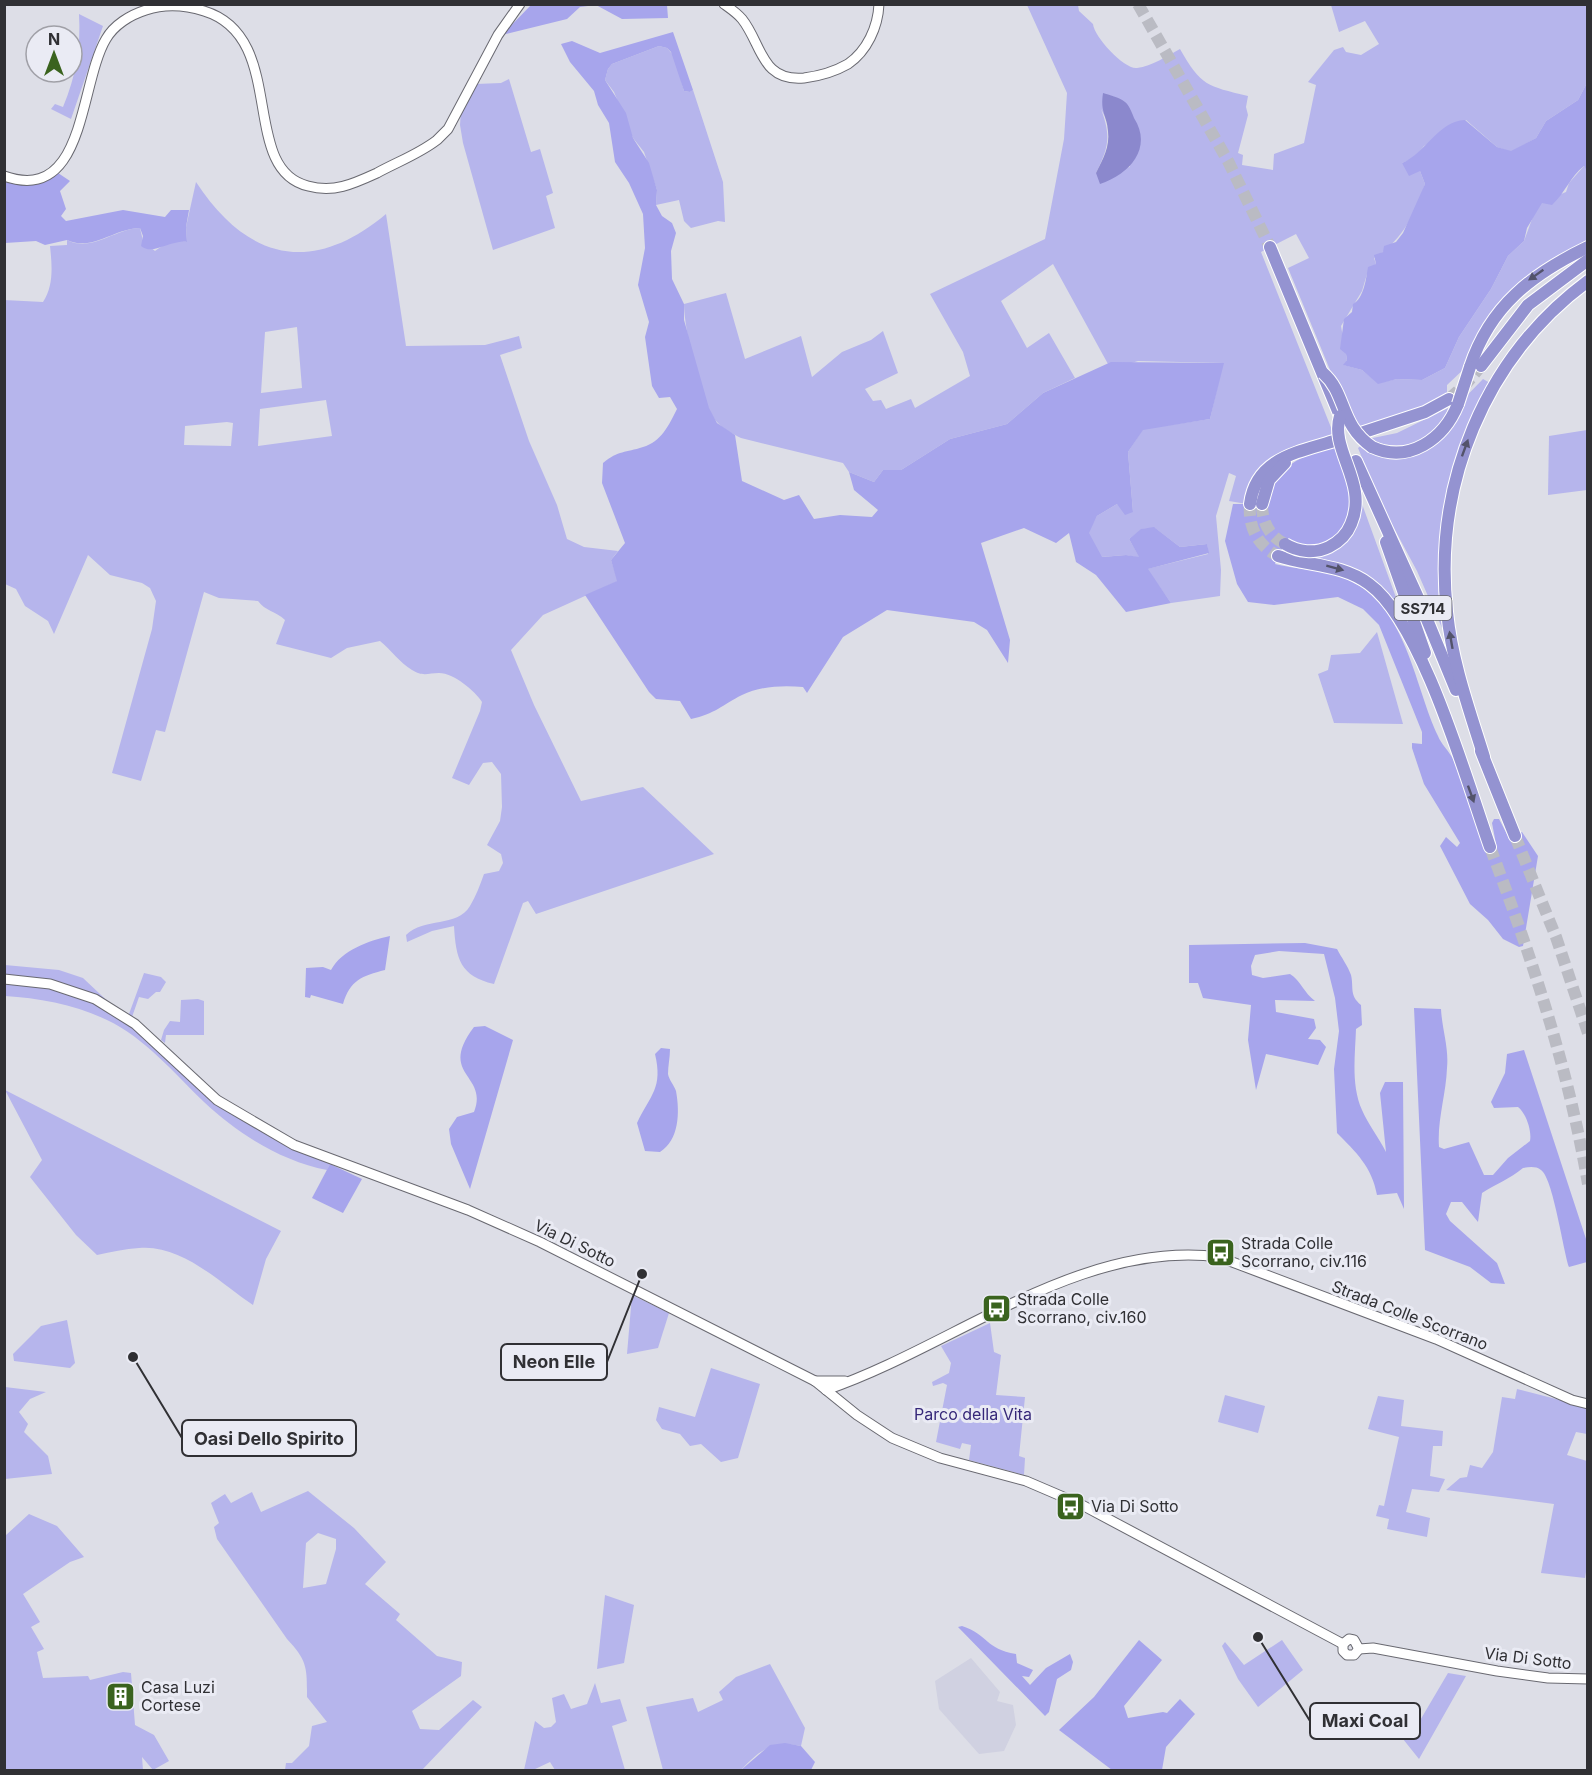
<svg xmlns="http://www.w3.org/2000/svg" width="1592" height="1775" viewBox="0 0 1592 1775" font-family="Inter,sans-serif">
	<style>
		.built { fill: #d0d1e1 }
		.green { fill: #b6b5ec; fill-rule: evenodd }
		.forest { fill: #a7a5ec }
		.water { fill: #8b88cd }
		.lines { fill: none; stroke-linecap: round; stroke-linejoin: round }
		.highway-tunnel { stroke: #babbc3; stroke-width: 12; stroke-dasharray: 12 6; stroke-linecap: butt }
		.secondary-casing { stroke: #696971; stroke-width: 11 }
		.highway-casing { stroke: #fff; stroke-width: 14 }
		.secondary { stroke: #fff; stroke-width: 9 }
		.highway { stroke: #9493d1; stroke-width: 12 }
		.highway-bridge-casing { stroke: #fff; stroke-width: 14; stroke-linecap: butt }
		.highway-bridge { stroke: #9493d1; stroke-width: 12 }
		.oneway { fill: #53536b }
		.labels { text-anchor: middle; dominant-baseline: central; stroke-width: 6; stroke-linejoin: round; paint-order: stroke }
		.shield { fill: #eaebf4; stroke: #68686e; stroke-width: 1.5 }
		.shield-label { font-size: 15px; font-weight: bold; fill: #303034 }
		.street-label { font-size: 16px; fill: #303034; stroke: #eaebf4 }
		.poi-label { font-size: 16px; fill: #303034; stroke: #eaebf4; text-anchor: start }
		.park-label { font-size: 16px; fill: #362879; stroke: #eaebf4 }
		.leader { fill: none; stroke: #303034; stroke-width: 2 }
		.callout-dot { fill: #303034; stroke: #eaebf4; stroke-width: 2 }
		.callout { fill: #eaebf4; stroke: #303034; stroke-width: 2 }
		.callout-label { font-size: 18px; text-anchor: middle; font-weight: bold; fill: #303034 }
	</style>
	<rect width="100%" height="100%" fill="#dddee7"/>
	<path class="built" d="M971,1658L1000,1692L997,1701L1013,1705L1016,1725L1004,1751L979,1754L939,1709L935,1681Z"/>
	<g class="green">
		<path d="M1027,5H1078L1079,11L1093,24C1094,37 1125,70 1137,68C1152,66 1167,56 1180,49C1201,86 1207,86 1248,96L1246,107L1248,115L1238,153L1243,155L1242,165L1273,170L1274,154L1304,143L1316,85L1308,82L1334,50L1343,47L1346,52L1361,55L1379,44L1365,21L1339,32L1331,5H1587V83L1578,100L1546,121L1536,138L1511,152L1497,147L1466,120L1424,146L1414,158L1402,163L1420,171L1425,184C1415,214 1402,241 1374,258L1376,264L1367,274L1362,291L1341,326L1347,360L1344,365L1362,370L1378,383L1397,379L1422,380L1445,368L1459,337L1491,289L1508,256L1524,241L1535,211L1542,202L1566,192L1569,183L1584,166L1588,171L1587,242L1542,265L1508,294L1465,368L1447,385V394L1423,407L1357,428L1349,416L1288,268L1309,258L1296,234L1261,252L1334,435L1290,448L1266,463L1247,504L1229,501L1236,476L1229,473L1216,516L1221,570L1220,596L1171,603L1147,569L1208,554L1207,544L1180,547L1155,528L1142,529L1129,539L1140,558L1126,555L1101,557L1088,533L1097,516L1117,504L1133,512L1128,452L1143,429L1210,419L1223,363L1138,361L1128,364H1108L1053,264L1001,301L1027,348L1049,333L1075,378L1043,393L1007,424L950,439L901,470H883L874,482L849,472L843,463L741,438C733,434 723,429 717,422C701,404 684,329 684,304L726,293L745,359L801,336L812,377L842,352L871,340L883,331L898,373L865,389L873,401L881,400L886,409L911,399L915,408L970,376L963,352L930,294L1045,239L1064,139L1067,93ZM1101,109L1130,167L1096,173C1109,147 1111,136 1101,109Z"/>
		<path d="M79,14L103,26L71,119L51,109L55,104L63,107C76,76 81,47 79,14Z"/>
		<path d="M659,46L667,48L674,56L684,91L690,92L693,90L723,182L725,222L718,221L691,228L684,221L679,200L656,205L657,190L644,152L633,138L614,92L605,80L608,69L612,64Z"/>
		<path d="M509,79L531,152L540,149L553,193L546,196L555,228L493,250L463,143L460,125L461,110L476,84L501,83Z"/>
		<path d="M196,182C247,260 312,276 386,214L406,346L485,345L519,336L522,348L500,355L529,441L557,505L567,539L584,547L618,551L611,560L618,581L543,615L511,650L534,705L581,801L643,787L714,854L536,914L528,901L523,903L494,984C460,976 456,959 454,926L432,931L407,942L406,935C424,917 457,928 470,906C476,896 480,885 484,874L499,871L503,863L501,854L487,845L500,821L502,807L501,774L492,762L483,763L469,785L452,778L480,711L482,702C475,691 454,673 439,673C428,673 423,677 412,670C400,663 391,650 380,641L347,648L331,658L276,644L285,620C276,611 265,611 258,601L219,598L204,592L165,732L156,730L141,781L112,773L152,629L156,601L150,588L142,583L110,575L88,555L54,634L48,621L25,606L16,589L5,584L4,300L43,302C54,286 52,265 50,246L67,245V240C92,253 116,228 140,228L143,241L155,251C165,243 174,241 187,242L186,227ZM297,327L302,388L261,393L265,332ZM326,400L332,436L258,446L260,409ZM227,422L233,423L231,446L184,445L185,426Z"/>
		<path d="M1483,379L1490,383L1461,446L1442,628L1417,571L1381,504L1358,448L1362,445L1407,457Z"/>
		<path d="M1448,408C1440,445 1397,453 1368,439L1397,433Z"/>
		<path d="M1587,430V490L1548,495L1549,436Z"/>
		<path d="M1362,504L1398,603H1397C1370,574 1344,561 1305,557Z"/>
		<path d="M1377,632L1403,724L1334,723L1318,674L1328,670L1331,655L1360,653Z"/>
		<path d="M5,965L59,970L83,978L221,1108L274,1139L330,1164L327,1170C281,1161 238,1134 204,1102C174,1073 145,1038 107,1020C76,1005 39,998 5,996Z"/>
		<path d="M144,973L161,977L166,982L160,992H156L148,999L139,997L132,1017L129,1014Z"/>
		<path d="M198,999L204,1001V1035H166L165,1043L161,1040L164,1030L170,1021L180,1022L181,1000Z"/>
		<path d="M5,1090L281,1231L266,1259L253,1305C220,1283 182,1244 139,1248C125,1249 111,1252 97,1255L76,1235L30,1177L42,1160Z"/>
		<path d="M632,1295L669,1313L658,1348L627,1354Z"/>
		<path d="M67,1320L75,1363L70,1368L14,1361L13,1354L41,1326Z"/>
		<path d="M990,1323L994,1352L1001,1355L996,1395L1025,1397L1019,1456L1025,1458L1024,1475L969,1460L971,1445L962,1443L960,1449L936,1442L947,1385L943,1383L933,1386L932,1382L949,1373L951,1363L941,1346Z"/>
		<path d="M711,1368L760,1384L738,1458L721,1462L701,1444L690,1446L680,1434L662,1429L656,1420L659,1407L695,1417Z"/>
		<path d="M5,1387L46,1392L30,1399L19,1412L28,1424L24,1432L48,1456L52,1474L5,1479Z"/>
		<path d="M1517,1389L1587,1407V1434L1576,1432L1567,1455L1587,1461L1588,1560L1585,1578L1541,1573L1554,1504L1446,1490L1460,1478L1467,1477L1470,1465L1482,1468L1493,1452L1502,1397L1515,1399Z"/>
		<path d="M1225,1395L1265,1406L1258,1433L1218,1422Z"/>
		<path d="M1378,1396L1404,1400L1401,1426L1443,1431L1442,1446H1433L1430,1476L1445,1479L1439,1492L1412,1489L1406,1512L1430,1518L1427,1537L1387,1529L1389,1519L1376,1516L1379,1505L1384,1506L1399,1437L1368,1429Z"/>
		<path d="M308,1491L354,1528L386,1562L365,1584L400,1614L396,1620L437,1656L462,1662L461,1676L412,1711L420,1729L439,1730L473,1700L482,1707L422,1770H285L286,1763H292L309,1746L312,1726L327,1722L307,1697C307,1669 308,1661 287,1639L217,1539L214,1527L219,1523L211,1503L225,1494L231,1503L252,1492L261,1512ZM318,1533L336,1539V1549L326,1584L303,1588L306,1543Z"/>
		<path d="M29,1514L57,1526L84,1557L70,1562L23,1594L40,1622L31,1627L44,1649L37,1652L43,1678L88,1676L90,1680L123,1672L131,1673L135,1725L154,1735L169,1761L153,1770L142,1757L143,1770H5V1536Z"/>
		<path d="M605,1595L634,1605L624,1663L597,1669Z"/>
		<path d="M1282,1640L1303,1670L1258,1707L1238,1679L1222,1646L1225,1642L1244,1665Z"/>
		<path d="M770,1664L805,1728L801,1746C772,1741 761,1749 741,1770H663L646,1707L693,1698L698,1712L723,1700L719,1692L736,1677Z"/>
		<path d="M1448,1673L1466,1676L1419,1759L1403,1739L1412,1734Z"/>
		<path d="M595,1683L601,1703L620,1699L627,1721L612,1726L625,1770H555L550,1762L533,1770H524L535,1721L544,1728L551,1727L556,1722L552,1698L564,1694L571,1709L587,1704Z"/>
	</g>
	<g class="forest">
		<path d="M531,5H667L668,18L622,19L596,5L580,7L567,19L502,35Z"/>
		<path d="M673,32L693,90L690,92L684,91L671,52L667,48L659,46L612,64L608,69L605,80L626,113L633,138L649,163L657,190L656,205L662,216L672,223L676,233L671,251L672,279L684,304V320L709,408L717,423L735,435L742,481L784,500L799,495L814,519L840,515L872,517L878,510L854,490L849,472L874,482L883,470H901L950,439L1007,424L1043,393L1111,362L1224,363L1210,419L1143,430L1128,452L1133,512L1125,515L1117,504L1097,516L1089,533L1102,557L1126,555L1139,557L1129,539L1141,529L1154,527L1180,547L1207,544L1209,553L1148,569L1171,603L1126,612L1096,575L1076,562L1069,533L1056,543L1024,528L981,543L1010,640L1008,663L987,630L974,622L887,610L843,637L807,693L803,687C784,685 760,686 742,695C722,705 715,714 691,719L680,701L656,699L649,692L585,595L617,581L611,560L625,543L602,483L603,463C619,450 625,453 643,447C661,442 669,425 677,409L670,397L659,398L652,386L645,337L649,322L638,285L645,248L643,214L629,183L615,162L609,123L598,105L594,91L570,62L561,44L572,41L600,53Z"/>
		<path d="M1587,83V171L1584,166C1570,177 1565,193 1552,205L1542,203L1527,228L1524,241L1508,256L1491,289L1459,337L1445,368L1422,380L1397,379L1378,384L1362,370L1343,365L1347,360L1346,354L1340,349L1344,319L1352,312L1353,304C1364,298 1366,279 1368,267L1376,264L1374,255L1383,252L1384,246L1396,242L1403,233L1425,184L1420,171L1409,176L1402,163C1426,153 1438,121 1465,120L1497,147L1511,151L1536,138L1546,121L1578,100Z"/>
		<path d="M58,173L70,181L60,191L66,209L61,216L66,221L123,210L165,217L171,210H189L186,227L187,242C169,240 153,256 141,246L143,236L140,228C115,228 92,252 67,240L45,245L36,241L5,243V182L31,185Z"/>
		<path d="M1340,446C1343,464 1351,484 1352,502C1352,526 1329,549 1305,546C1299,545 1293,541 1287,539L1275,564C1304,571 1332,569 1358,585C1408,616 1415,687 1438,736C1441,744 1449,751 1453,759C1465,788 1472,819 1486,848L1496,844L1492,823L1494,819H1499L1509,838L1522,832L1538,856L1523,946L1519,947L1503,939L1488,920L1470,904L1440,846L1446,837L1457,847L1460,843L1424,784L1412,748V743L1422,744V732L1379,625L1363,609L1338,597L1274,605L1248,602L1237,584L1225,541L1233,504H1266C1279,461 1300,457 1340,446Z"/>
		<path d="M390,936L385,970C362,976 350,980 343,1004L311,995L310,998L305,997L306,968L323,967L331,970C342,950 368,941 390,936Z"/>
		<path d="M1305,943L1337,949C1341,957 1348,966 1351,975C1354,988 1349,995 1361,1005L1362,1025L1356,1029C1355,1057 1351,1085 1362,1110C1368,1124 1379,1138 1386,1152L1380,1093L1385,1082H1403L1404,1209L1397,1193L1377,1195C1372,1167 1356,1152 1337,1133L1334,1069L1339,1031L1335,998L1324,954L1279,951L1255,955L1251,966L1252,975L1263,978L1290,974C1301,981 1304,993 1315,1001L1275,1000L1276,1012L1314,1019L1316,1028L1308,1039L1320,1040L1326,1047L1318,1065L1266,1054L1256,1090L1248,1040L1251,1005L1203,998L1198,983H1189V945Z"/>
		<path d="M1414,1008L1441,1009C1442,1029 1449,1048 1447,1068C1446,1095 1437,1120 1439,1147L1444,1149L1469,1142L1484,1175H1493L1508,1158L1530,1141C1532,1131 1526,1113 1518,1107L1494,1108L1491,1102L1505,1073L1507,1054L1524,1050L1587,1242V1262L1569,1267C1563,1249 1553,1178 1541,1170C1536,1166 1529,1167 1523,1168C1510,1179 1496,1184 1482,1193L1478,1222L1462,1202H1451L1446,1214L1450,1221L1497,1263L1505,1284L1491,1283L1470,1267L1425,1250Z"/>
		<path d="M485,1026L513,1040L470,1189L451,1144L449,1129L457,1117L474,1112C489,1074 437,1076 474,1027Z"/>
		<path d="M661,1048L670,1049C670,1057 668,1066 668,1074C669,1080 674,1085 676,1091C680,1113 679,1140 660,1152L645,1151L637,1123C651,1094 663,1088 655,1054Z"/>
		<path d="M330,1164L362,1179L343,1213L312,1198Z"/>
		<path d="M962,1626C989,1635 985,1649 1016,1654L1017,1663L1033,1670L1029,1677L1022,1676L1030,1685L1046,1668L1070,1654L1073,1662L1071,1670L1057,1679L1049,1712L1045,1716L958,1627Z"/>
		<path d="M1139,1640L1162,1660L1124,1706L1128,1718L1163,1712L1167,1713L1180,1699L1195,1714L1166,1747L1162,1770H1112L1059,1730L1094,1697Z"/>
		<path d="M785,1743L801,1746L815,1762L811,1770H741L770,1745Z"/>
	</g>
	<path class="water" d="M1103,93C1109,95 1119,97 1125,102C1129,105 1132,113 1134,118C1153,148 1130,174 1100,184L1096,173C1103,159 1110,147 1108,131C1107,115 1100,113 1103,93Z"/>
	<g class="lines">
		<g class="highway-tunnel">
			<path d="M1138,4L1228,161L1270,247"/>
			<path d="M1449,399L1466,384L1481,366"/>
			<path d="M1250,504C1248,527 1258,546 1278,556"/>
			<path d="M1262,504C1262,522 1269,536 1285,544"/>
			<path d="M1515,836L1556,937L1588,1033"/>
			<path d="M1490,847C1532,958 1568,1067 1588,1184"/>
		</g>
		<defs>
			<g id="secondary">
				<path d="M724,4C731,9 737,13 742,19C762,44 761,82 804,78C820,76 834,72 848,64C867,51 878,27 879,4"/>
				<path d="M4,176C86,205 79,84 106,39C114,25 130,15 146,10C164,4 185,5 204,11C289,37 238,169 308,186C334,193 353,184 377,173C397,162 419,154 437,140L448,129L498,35L520,4"/>
				<path d="M4,979L50,984L95,999L135,1024L217,1100L294,1145L468,1210L540,1242L815,1381L857,1415L892,1438L940,1458L1026,1481L1082,1505L1343,1644"/>
				<path d="M815,1381H845"/>
				<path d="M826,1390C953,1347 1080,1239 1219,1257L1436,1339L1572,1400L1588,1404"/>
				<path d="M1343,1644V1651L1347,1655H1354L1359,1649"/>
				<path d="M1343,1644L1349,1639L1354,1640L1359,1649"/>
				<path d="M1359,1649L1373,1648L1497,1671L1548,1678L1588,1679"/>
			</g>
			<g id="highway">
				<path d="M1270,247L1340,416"/>
				<path d="M1481,366L1528,305L1588,260"/>
				<path d="M1470,367C1490,306 1532,274 1588,247"/>
				<path d="M1361,433L1425,412L1449,399"/>
				<path d="M1372,447C1409,464 1444,439 1458,404"/>
				<path d="M1356,461L1419,600L1456,690"/>
				<path d="M1250,504C1256,457 1300,452 1337,440"/>
				<path d="M1262,504L1269,480L1285,463"/>
				<path d="M1386,542L1425,653"/>
				<path d="M1278,556C1309,566 1342,564 1369,584C1422,622 1467,782 1490,847"/>
				<path d="M1481,751L1515,836"/>
				<path d="M1484,757C1469,709 1452,662 1447,612C1433,485 1484,358 1588,281"/>
			</g>
		</defs>
		<use href="#secondary" class="secondary-casing"/>
		<use href="#highway" class="highway-casing"/>
		<use href="#secondary" class="secondary"/>
		<use href="#highway" class="highway"/>
		<defs>
			<g id="highway-bridge">
				<path d="M1323,373C1347,394 1339,424 1372,447"/>
				<path d="M1458,404L1470,367"/>
				<path d="M1285,544C1298,552 1315,554 1329,547C1339,542 1347,534 1351,524C1369,483 1329,450 1340,416"/>
			</g>
		</defs>
		<use href="#highway-bridge" class="highway-bridge-casing"/>
		<use href="#highway-bridge" class="highway-bridge"/>
	</g>
	<defs><path id="oneway-solid" d="M-6-.8H1V-3.2L6.5 0L1 3.2V.8H-6Z" transform="scale(1.5)"/></defs>
	<g class="oneway">
		<use href="#oneway-solid" transform="translate(1536 275) rotate(145)"/>
		<use href="#oneway-solid" transform="translate(1465 448) rotate(-70)"/>
		<use href="#oneway-solid" transform="translate(1335 568) rotate(15)"/>
		<use href="#oneway-solid" transform="translate(1451 640) rotate(-100)"/>
		<use href="#oneway-solid" transform="translate(1471 794) rotate(70)"/>
	</g>
	<defs>
		<symbol id="bus-square" viewBox="-11 -11 22 22"><rect x="-9" y="-9" width="18" height="18" rx="4" fill="#3a631e" stroke="#eaebf4"/><path d="M-5-6H5V4H4V6H2V4H-2V6H-4V4H-5ZM-3.5-4V0h7V-4ZM-3.5 1.2v1.5H-2V1.2ZM2 1.2v1.5H3.5V1.2Z" fill="#fff"/></symbol>
		<symbol id="building-square" viewBox="-11 -11 22 22"><rect x="-9" y="-9" width="18" height="18" rx="4" fill="#3a631e" stroke="#eaebf4"/><path d="M-4-6H4V6H1V3H-1V6H-4ZM-2.5-4.3h1.7v1.8h-1.7ZM.8-4.3h1.7v1.8H.8ZM-2.5-1h1.7V.8h-1.7ZM.8-1h1.7V.8H.8Z" fill="#fff"/></symbol>
	</defs>
	<g fill-rule="evenodd">
		<use href="#bus-square" x="1204" y="1236" width="33" height="33"/>
		<use href="#bus-square" x="980" y="1292" width="33" height="33"/>
		<use href="#bus-square" x="1054" y="1490" width="33" height="33"/>
		<use href="#building-square" x="104" y="1680" width="33" height="33"/>
	</g>
	<g class="labels">
		<rect class="shield" x="1394.5" y="596" width="57" height="24" rx="4.5"/>
		<g class="shield-label">
			<text x="1423" y="608">SS714</text>
		</g>
		<g class="street-label">
			<text transform="translate(575 1243) rotate(26)">Via Di Sotto</text>
			<text transform="translate(1410 1315) rotate(21)">Strada Colle Scorrano</text>
			<text transform="translate(1528 1658) rotate(7)">Via Di Sotto</text>
		</g>
		<g class="poi-label">
			<text x="1241" y="1243">Strada Colle<tspan x="1241" dy="18">Scorrano, civ.116</tspan></text>
			<text x="1017" y="1299">Strada Colle<tspan x="1017" dy="18">Scorrano, civ.160</tspan></text>
			<text x="1091" y="1506">Via Di Sotto</text>
			<text x="141" y="1687">Casa Luzi<tspan x="141" dy="18">Cortese</tspan></text>
		</g>
		<g class="park-label">
			<text x="973" y="1414">Parco della Vita</text>
		</g>
	</g>
	<path class="leader" d="M642 1274L607 1362M133 1357L182 1438M1258 1637L1310 1721"/>
	<g class="callout-dot">
		<circle cx="642" cy="1274" r="6"/>
		<circle cx="133" cy="1357" r="6"/>
		<circle cx="1258" cy="1637" r="6"/>
	</g>
	<g class="callout">
		<rect x="501" y="1344" width="106" height="36" rx="6"/>
		<rect x="182" y="1420" width="174" height="36" rx="6"/>
		<rect x="1310" y="1703" width="110" height="36" rx="6"/>
	</g>
	<g class="callout-label">
		<text x="554" y="1368">Neon Elle</text>
		<text x="269" y="1445">Oasi Dello Spirito</text>
		<text x="1365" y="1727">Maxi Coal</text>
	</g>
	<rect width="1592" height="1775" fill="none" stroke="#303034" stroke-width="12"/>
	<g transform="translate(54 54)"><circle r="28" fill="#eaebf4" stroke="#a0a0a7" stroke-width="1.5"/>
	<path d="M0-4.5L10 22L0 15L-10 22Z" fill="#3a631e"/>
	<text y="-9" font-size="16" font-weight="bold" text-anchor="middle" fill="#303034">N</text>
	</g>
</svg>
